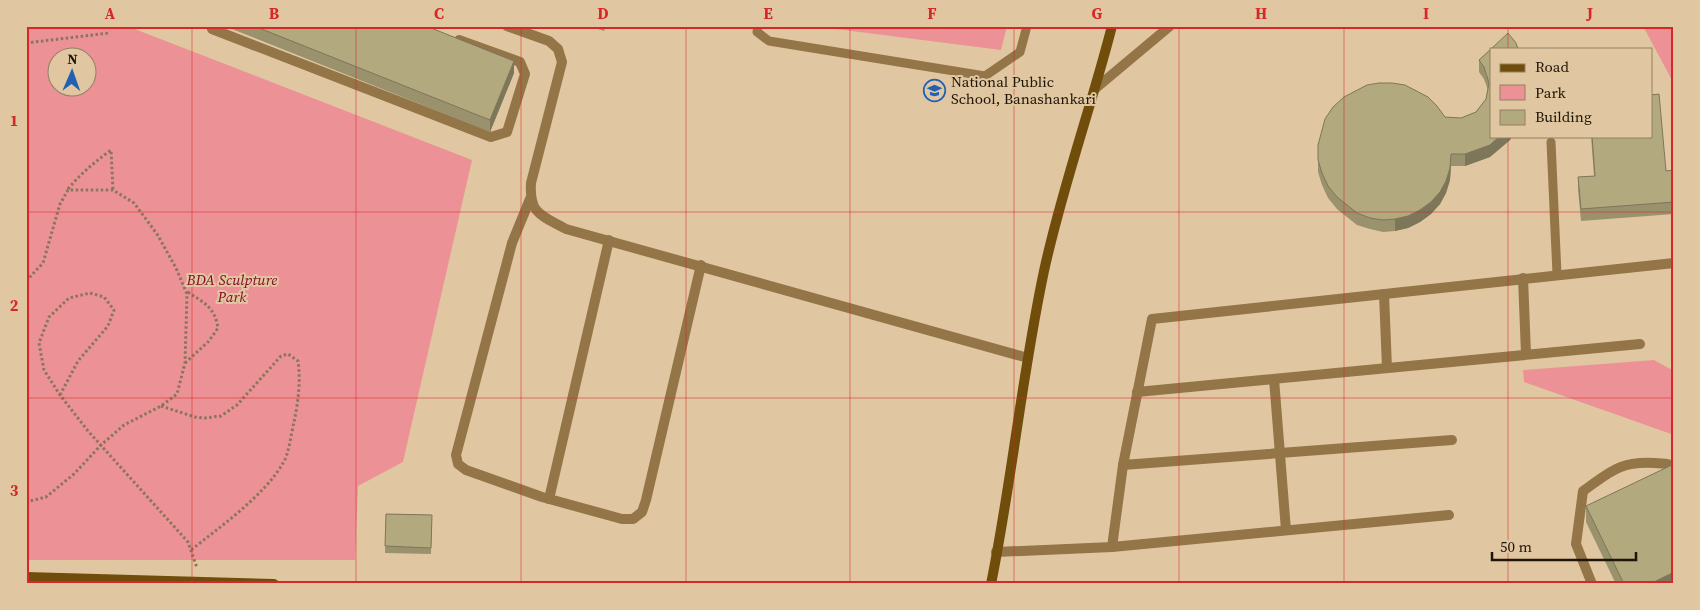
<svg xmlns="http://www.w3.org/2000/svg" width="1700" height="610" viewBox="0 0 1700 610" font-family="'Source Serif 4',serif">
	<style>
		.green { fill: #ec9296; fill-rule: evenodd }
		.lines { fill: none; stroke-linecap: round; stroke-linejoin: round }
		.path { stroke: #89765b; stroke-width: 3; stroke-dasharray: 2.5 2.5; stroke-linecap: butt }
		.lane { stroke: #937547; stroke-width: 9 }
		.street { stroke: #937547; stroke-width: 10 }
		.secondary { stroke: #704d0b; stroke-width: 10 }
		.wall { fill: #9a916d }
		.shaded-wall { fill: #7d7659 }
		.building { fill: #b3a97f; stroke: #7d7659 }
		.grid { fill: none; stroke: #d62828; stroke-width: 1; stroke-opacity: 0.55 }
		.labels { text-anchor: middle; dominant-baseline: central; stroke-width: 4; stroke-linejoin: round; paint-order: stroke }
		.poi-label { font-size: 15px; fill: #1f1507; stroke: #e1c7a1; text-anchor: start }
		.park-label { font-size: 15px; font-style: italic; fill: #880b29; stroke: #e1c7a1 }
		.neatline { fill: none; stroke: #d62828; stroke-width: 2 }
		.grid-label { font-size: 16px; text-anchor: middle; font-weight: bold; fill: #d62828 }
	</style>
	<rect width="100%" height="100%" fill="#e1c7a1"/>
	<g class="green">
		<path d="M26,26H127L472,160L403,462L358,486L355,560H26ZM58,58H88V88H58Z"/>
		<path d="M812,26H1007L1001,50Z"/>
		<path d="M1643,26H1674V84Z"/>
		<path d="M1654,360L1674,371V435L1524,382L1523,370Z"/>
	</g>
	<g class="lines">
		<g class="path">
			<path d="M26,43L109,33"/>
			<path d="M68,189C81,173 95,162 111,150L113,190"/>
			<path d="M26,281L43,263L60,204L68,190H113L134,203L157,234L176,268L187,294L185,363L177,394L161,406L124,425L101,445L74,474L46,497L26,502"/>
			<path d="M185,363L209,341L218,328C215,307 203,302 186,291"/>
			<path d="M60,395L78,361L108,326L114,310L104,297L90,293L69,298L49,317L39,343L44,370L60,395L88,431L188,542L197,568"/>
			<path d="M161,406L195,417L205,418L221,416L237,405L281,356L288,354L298,361C301,381 298,403 294,422C291,434 289,454 283,463C265,495 220,527 191,550"/>
		</g>
		<g class="lane">
			<path d="M758,26L757,32L769,41L985,76L1020,52L1027,26"/>
			<path d="M1551,142L1557,274"/>
		</g>
		<g class="street">
			<path d="M211,26L212,29L491,137L507,132L525,74L520,62L459,40"/>
			<path d="M507,26L549,41L558,49L562,62L531,183C529,214 541,215 566,229L1028,358"/>
			<path d="M1096,88L1170,26"/>
			<path d="M530,199L512,243L456,455L458,464L466,470L542,497L622,519H633L642,512L646,500L701,265"/>
			<path d="M1523,278L1526,354"/>
			<path d="M1384,294L1387,368"/>
			<path d="M1274,379L1286,530"/>
			<path d="M1137,392L1640,344"/>
			<path d="M1123,465L1452,440"/>
			<path d="M549,499L609,240"/>
			<path d="M1112,547L1123,465L1152,319L1674,263"/>
			<path d="M996,552L1112,547L1449,515"/>
			<path d="M1592,584L1576,544L1583,491C1610,472 1619,461 1655,463C1662,464 1667,463 1674,466"/>
		</g>
		<g class="secondary">
			<path d="M26,577L274,584"/>
			<path d="M991,584C1012,480 1022,374 1044,271C1062,188 1091,108 1112,26"/>
		</g>
	</g>
	<g class="wall">
		<path d="M227,26H426L514,73L490,132L227,27Z"/>
		<path d="M589,26H606L604,31Z"/>
		<path d="M1491,49L1510,140L1490,157L1465,166H1451L1450,180L1446,193L1440,204L1431,214L1420,222L1408,228L1395,231L1383,232L1370,229L1357,225L1337,209L1328,198L1322,185L1318,172V145L1445,117L1461,118L1476,112L1486,99L1488,90L1484,79L1479,72V60Z"/>
		<path d="M1591,136H1651L1666,171L1674,170V214L1581,221L1578,189V177L1594,176Z"/>
		<path d="M1586,506L1674,584H1616L1586,522Z"/>
		<path d="M386,514L432,515L431,554L385,553Z"/>
	</g>
	<g class="shaded-wall">
		<path d="M514,61V73L490,132V120Z"/>
		<path d="M1500,136H1513L1510,140L1490,157L1465,166V154Z"/>
		<path d="M1451,154V166L1450,180L1446,193L1440,204L1431,214L1420,222L1408,228L1395,231V219Z"/>
		<path d="M1674,572V584H1650Z"/>
	</g>
	<g class="building">
		<path d="M254,26H426L514,61L490,120Z"/>
		<path d="M1508,33L1516,43L1518,49H1491Z"/>
		<path d="M1491,49V136H1500L1490,145L1465,154H1451L1450,168L1446,181L1440,192L1431,202L1420,210L1408,216L1395,219L1383,220L1370,218L1357,213L1337,197L1328,186L1322,173L1318,160V145L1325,119L1333,107L1344,97L1367,85L1379,83H1392L1405,85L1428,97L1437,106L1445,117L1461,118L1476,112L1486,99L1489,83L1484,67L1479,60Z"/>
		<path d="M1659,94L1666,171L1674,170V202L1581,209L1578,177L1595,176L1592,136H1651V95Z"/>
		<path d="M1674,464V572L1650,584H1624L1586,506Z"/>
		<path d="M386,514L432,515L431,548L385,546Z"/>
	</g>
	<path class="grid" d="M192,26V584M356,26V584M521,26V584M686,26V584M850,26V584M1014,26V584M1179,26V584M1344,26V584M1508,26V49M1508,136V584M26,212H1674M26,398H1674"/>
	<defs>
		<symbol id="school-ring" viewBox="-11 -11 22 22"><circle r="9.5" fill="#e1c7a1" stroke="#2360b2" stroke-width="1.5"/><path d="M0-5L7-2L0 1L-7-2ZM-4 1L0 2.5L4 1V4Q0 6-4 4Z" fill="#2360b2"/></symbol>
	</defs>
	<g fill-rule="evenodd">
		<use href="#school-ring" x="922" y="78" width="25" height="25"/>
	</g>
	<g class="labels">
		<g class="poi-label">
			<text x="951" y="81">National Public<tspan x="951" dy="17">School, Banashankari</tspan></text>
		</g>
		<g class="park-label">
			<text x="232" y="279">BDA Sculpture<tspan x="232" dy="17">Park</tspan></text>
		</g>
	</g>
	<rect width="1700" height="610" fill="none" stroke="#e1c7a1" stroke-width="55"/>
	<rect x="1490" y="48" width="162" height="90" fill="#e1c7a1" stroke="#938063"/>
	<rect x="1500" y="64" width="25" height="8" fill="#704d0b" stroke="#938063"/>
	<text x="1535" y="72" font-size="15" fill="#1f1507">Road</text>
	<rect x="1500" y="85" width="25" height="15" fill="#ec9296" stroke="#938063"/>
	<text x="1535" y="98" font-size="15" fill="#1f1507">Park</text>
	<rect x="1500" y="110" width="25" height="15" fill="#b3a97f" stroke="#938063"/>
	<text x="1535" y="122" font-size="15" fill="#1f1507">Building</text>
	<g transform="translate(72 72) rotate(2)"><circle r="24" fill="#e1c7a1" stroke="#938063"/>
	<path d="M0-4L9 19L0 12L-9 19Z" fill="#2360b2"/>
	<text y="-8" font-size="14" font-weight="bold" text-anchor="middle" fill="#1f1507">N</text>
	</g>
	<path d="M1492 552v8h144v-8" fill="none" stroke="#1f1507" stroke-width="2.5"/>
	<text x="1500" y="552" font-size="15" fill="#1f1507" stroke="#e1c7a1" stroke-width="4" paint-order="stroke">50 m</text>
	<rect x="28" y="28" width="1644" height="554" class="neatline"/>
	<g class="grid-label">
		<text x="110" y="19">A</text>
		<text x="274" y="19">B</text>
		<text x="439" y="19">C</text>
		<text x="603" y="19">D</text>
		<text x="768" y="19">E</text>
		<text x="932" y="19">F</text>
		<text x="1097" y="19">G</text>
		<text x="1261" y="19">H</text>
		<text x="1426" y="19">I</text>
		<text x="1590" y="19">J</text>
		<text x="14" y="126">1</text>
		<text x="14" y="311">2</text>
		<text x="14" y="496">3</text>
	</g>
</svg>
